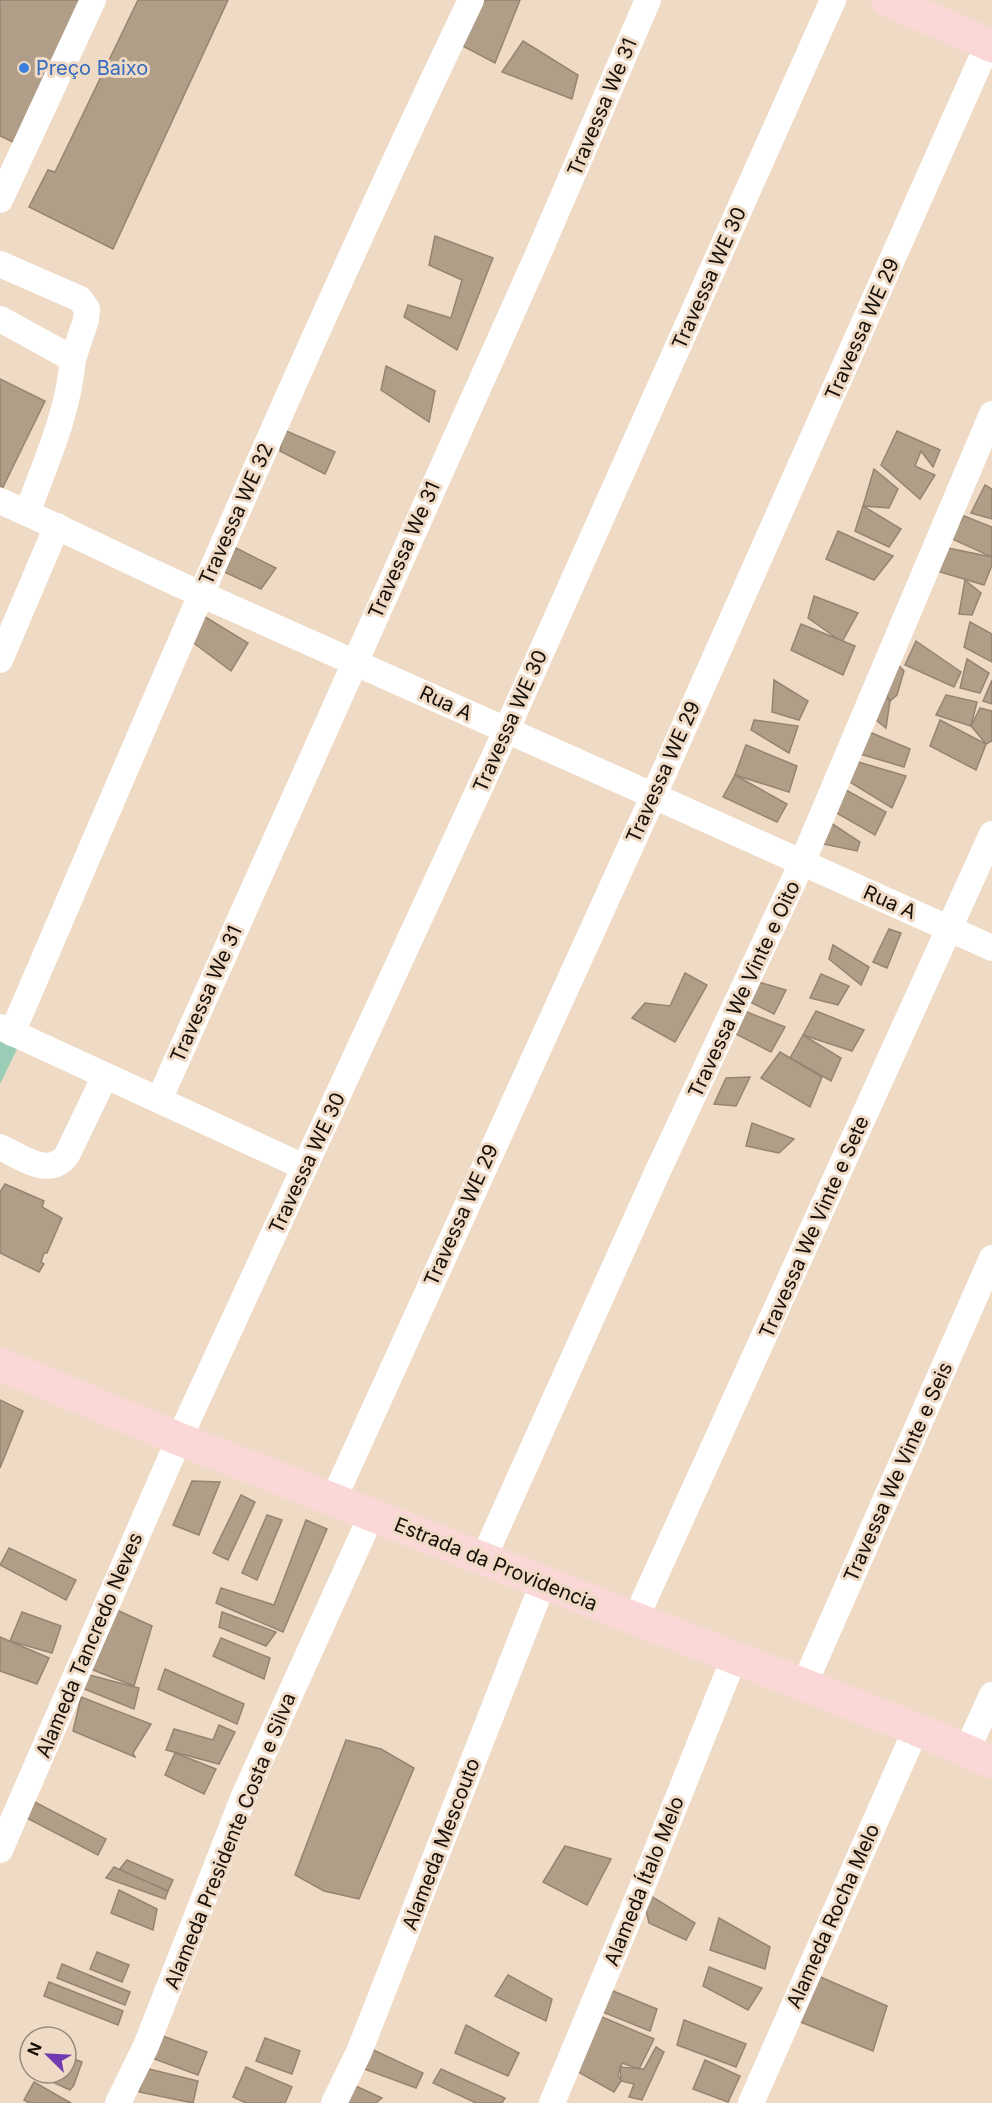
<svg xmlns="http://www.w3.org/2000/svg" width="992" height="2103" viewBox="0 0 992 2103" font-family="Inter,sans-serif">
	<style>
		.green { fill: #99cdb5 }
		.building { fill: #b19e89; stroke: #978470; stroke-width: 1.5 }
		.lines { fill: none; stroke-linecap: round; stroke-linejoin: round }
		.minor { stroke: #fff; stroke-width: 26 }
		.major { stroke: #fad8d7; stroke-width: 33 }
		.shop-dot { fill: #3f7fe0; stroke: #efdac5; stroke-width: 2 }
		.labels { text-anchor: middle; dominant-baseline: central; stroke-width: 6; stroke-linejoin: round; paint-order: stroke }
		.shop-label { font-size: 20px; fill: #366cbe; stroke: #efdac5; text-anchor: start }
		.street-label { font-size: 20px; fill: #171009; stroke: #efdac5 }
	</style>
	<rect width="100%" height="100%" fill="#efdac5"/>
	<path class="green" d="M0,1041L17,1049L0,1084Z"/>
	<g class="building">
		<path d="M0,0H81L13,142L0,136Z"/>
		<path d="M138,0H228L113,249L29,207L48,170L55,172Z"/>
		<path d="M479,0H520L495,63L457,43Z"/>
		<path d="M523,41L578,75L572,99L502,72Z"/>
		<path d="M435,236L493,258L457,350L404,317L408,305L451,318L462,280L429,265Z"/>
		<path d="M386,366L435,391L429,422L381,390Z"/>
		<path d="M0,379L45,401L3,487L0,486Z"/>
		<path d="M284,430L335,452L325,474L280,451Z"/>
		<path d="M897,431L940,450L933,467L921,451L915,466L935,475L920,499L881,465Z"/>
		<path d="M874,469L898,489L889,508L863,506Z"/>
		<path d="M985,485L992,489V519L971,513Z"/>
		<path d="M863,506L901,529L889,547L855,531Z"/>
		<path d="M964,516L992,527V557L950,538Z"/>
		<path d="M838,531L893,556L874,580L826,559Z"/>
		<path d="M943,547L992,557V565L984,585L937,571Z"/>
		<path d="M236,548L276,568L261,589L222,571Z"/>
		<path d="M965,580L981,593L972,615L959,614Z"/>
		<path d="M814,596L858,613L842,642L808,618Z"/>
		<path d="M197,612L248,643L231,671L191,641Z"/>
		<path d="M970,622L992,634V662L964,647Z"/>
		<path d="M801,624L855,646L843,675L791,650Z"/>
		<path d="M916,641L961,672L954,687L905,665Z"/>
		<path d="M967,659L989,673L980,693L960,688Z"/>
		<path d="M896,663L904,671L897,695L890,701L882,688Z"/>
		<path d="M774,680L808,701L799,720L772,712Z"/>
		<path d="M992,680V704L983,701Z"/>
		<path d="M875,691L890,701L886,728L876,720Z"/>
		<path d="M946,695L977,702L971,726L936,715Z"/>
		<path d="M980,708L992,711V741L986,744L971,726Z"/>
		<path d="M754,720L798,726L789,753L751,730Z"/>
		<path d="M940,720L986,744L976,770L930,746Z"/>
		<path d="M867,731L910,749L904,767L850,751Z"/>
		<path d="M746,745L797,766L789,792L735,775Z"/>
		<path d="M855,761L906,776L892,808L848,781Z"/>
		<path d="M735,775L787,804L777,822L723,797Z"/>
		<path d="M844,789L886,812L875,835L833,811Z"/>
		<path d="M831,823L860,842L857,851L823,844Z"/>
		<path d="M889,929L901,933L887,968L873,962Z"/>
		<path d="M833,945L869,967L861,985L829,959Z"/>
		<path d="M685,973L707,985L675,1042L632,1018L645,1003L670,1006Z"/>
		<path d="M821,974L849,986L838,1005L810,998Z"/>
		<path d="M748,979L786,990L774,1014L746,1000Z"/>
		<path d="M742,1010L785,1027L771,1052L732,1032Z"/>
		<path d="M816,1011L864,1030L852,1051L803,1035Z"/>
		<path d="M803,1035L841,1058L831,1081L790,1058Z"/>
		<path d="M780,1052L822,1077L810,1107L761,1078Z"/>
		<path d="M750,1077L736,1106L714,1104L726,1078Z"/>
		<path d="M752,1123L794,1139L779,1153L746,1146Z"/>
		<path d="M5,1184L44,1201L42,1207L62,1218L47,1253H44L41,1262L44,1264L39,1272L0,1253V1192Z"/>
		<path d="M0,1400L23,1411L0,1468Z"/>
		<path d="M192,1481L220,1482L199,1535L173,1525Z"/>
		<path d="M241,1495L255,1502L228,1560L213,1553Z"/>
		<path d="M267,1515L282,1520L257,1580L242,1573Z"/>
		<path d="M306,1520L327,1529L283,1632L216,1603L221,1588L274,1605Z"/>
		<path d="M9,1548L76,1580L66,1600L0,1565Z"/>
		<path d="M108,1606L152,1626L134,1686L83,1666Z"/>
		<path d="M22,1612L61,1626L52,1653L10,1641Z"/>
		<path d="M222,1612L276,1632L266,1646L219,1627Z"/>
		<path d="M0,1637L49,1658L37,1684L0,1671Z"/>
		<path d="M221,1638L270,1658L264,1679L213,1656Z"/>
		<path d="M165,1669L244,1704L237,1724L158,1689Z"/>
		<path d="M78,1672L139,1688L134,1709L77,1686Z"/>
		<path d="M81,1697L151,1724L133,1753L135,1757L73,1731Z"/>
		<path d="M219,1725L235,1732L219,1764L166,1750L174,1729L213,1740Z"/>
		<path d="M346,1740L381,1749L414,1768L359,1899L324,1891L295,1875Z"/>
		<path d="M175,1753L216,1769L204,1794L165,1775Z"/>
		<path d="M25,1797L106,1839L98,1855L17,1813Z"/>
		<path d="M565,1846L611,1859L587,1905L543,1882Z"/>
		<path d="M127,1860L173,1880L168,1891L119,1870Z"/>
		<path d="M114,1867L168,1891L165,1899L106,1878Z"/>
		<path d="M119,1890L157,1909L153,1930L111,1913Z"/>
		<path d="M641,1890L695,1923L686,1940L649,1923Z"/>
		<path d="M719,1918L770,1947L765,1969L710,1950Z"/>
		<path d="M97,1952L129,1965L122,1982L90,1969Z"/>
		<path d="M62,1964L130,1992L125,2005L57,1978Z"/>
		<path d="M709,1967L762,1988L748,2010L703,1986Z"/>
		<path d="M809,1972L887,2006L873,2051L788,2017Z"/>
		<path d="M508,1975L552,1999L546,2021L495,1996Z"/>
		<path d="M49,1982L123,2011L118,2025L44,1996Z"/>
		<path d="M613,1991L657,2009L650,2031L600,2011Z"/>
		<path d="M595,2014L654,2039L639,2069L622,2063L618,2075L621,2081L614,2092L571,2068Z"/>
		<path d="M684,2020L746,2044L736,2067L677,2045Z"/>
		<path d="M466,2025L519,2053L508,2076L455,2053Z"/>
		<path d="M160,2035L207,2052L198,2075L152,2058Z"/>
		<path d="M265,2038L300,2051L292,2074L256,2061Z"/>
		<path d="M656,2047L664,2052L642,2100L629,2097L634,2084L621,2081L620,2067L644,2069Z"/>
		<path d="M369,2048L423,2073L416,2088L356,2066Z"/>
		<path d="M66,2056L82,2062L74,2085L70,2090L39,2076L41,2073H66Z"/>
		<path d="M705,2060L740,2076L728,2102L693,2089Z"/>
		<path d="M246,2067L292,2087L285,2103H246L233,2097Z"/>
		<path d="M145,2068L198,2081L193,2103L139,2092Z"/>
		<path d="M441,2069L505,2098L502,2103H476L433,2083Z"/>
		<path d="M34,2082L71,2103H29L24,2100Z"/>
		<path d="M349,2083L382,2098L376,2103H347Z"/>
	</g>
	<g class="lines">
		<g class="minor">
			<path d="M0,200L93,0"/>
			<path d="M0,264L80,299L87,309L86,320L73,359"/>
			<path d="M0,319L73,359C68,414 46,462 27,513"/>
			<path d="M0,501C69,531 135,565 203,595C467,711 729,830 992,948"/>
			<path d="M0,660L57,526"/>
			<path d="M0,1027L304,1167"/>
			<path d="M12,1033C161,687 308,339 471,0"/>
			<path d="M159,1100L536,259L648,0"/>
			<path d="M0,1147C22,1157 49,1179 67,1155L105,1076"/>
			<path d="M334,1498L653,797L988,44"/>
			<path d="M483,1559L656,1175L802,863L992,414"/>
			<path d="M635,1620L992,834"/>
			<path d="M804,1685L992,1258"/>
			<path d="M967,1750L992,1695"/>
			<path d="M0,1850L179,1439L506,731L833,0"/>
			<path d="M118,2103L146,2046L244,1796L372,1514"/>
			<path d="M334,2103L359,2052L543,1583"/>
			<path d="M552,2103L641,1890L734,1658"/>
			<path d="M751,2103L916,1729"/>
		</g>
		<g class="major">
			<path d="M887,0L992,46"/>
			<path d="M0,1364L179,1439L916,1729L992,1762"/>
		</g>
	</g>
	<circle class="shop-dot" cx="24" cy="68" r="6"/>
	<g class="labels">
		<g class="shop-label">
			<text x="36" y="68">Preço Baixo</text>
		</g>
		<g class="street-label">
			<text transform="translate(602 107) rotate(-67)">Travessa We 31</text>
			<text transform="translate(709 278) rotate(-66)">Travessa WE 30</text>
			<text transform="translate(862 329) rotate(-66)">Travessa WE 29</text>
			<text transform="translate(236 514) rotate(-66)">Travessa WE 32</text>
			<text transform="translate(404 550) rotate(-66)">Travessa We 31</text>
			<text transform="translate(446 703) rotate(25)">Rua A</text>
			<text transform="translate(510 721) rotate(-66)">Travessa WE 30</text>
			<text transform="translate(663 772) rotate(-66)">Travessa WE 29</text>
			<text transform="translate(890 902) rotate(24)">Rua A</text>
			<text transform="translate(744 989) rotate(-65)">Travessa We Vinte e Oito</text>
			<text transform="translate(206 994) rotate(-66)">Travessa We 31</text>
			<text transform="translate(307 1163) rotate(-65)">Travessa WE 30</text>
			<text transform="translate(461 1215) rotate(-66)">Travessa WE 29</text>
			<text transform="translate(814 1227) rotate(-66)">Travessa We Vinte e Sete</text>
			<text transform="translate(898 1472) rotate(-66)">Travessa We Vinte e Seis</text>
			<text transform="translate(496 1564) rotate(22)">Estrada da Providencia</text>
			<text transform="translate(89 1645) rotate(-67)">Alameda Tancredo Neves</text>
			<text transform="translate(230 1841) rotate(-68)">Alameda Presidente Costa e Silva</text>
			<text transform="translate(441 1844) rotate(-69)">Alameda Mescouto</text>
			<text transform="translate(644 1881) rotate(-68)">Alameda Ítalo Melo</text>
			<text transform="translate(833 1916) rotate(-66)">Alameda Rocha Melo</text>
		</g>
	</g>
	<g transform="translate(48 2055) rotate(294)"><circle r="28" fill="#efdac5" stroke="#99897a" stroke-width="1.5"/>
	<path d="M0-4.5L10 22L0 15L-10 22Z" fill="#7139af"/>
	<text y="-9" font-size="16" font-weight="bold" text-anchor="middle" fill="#171009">N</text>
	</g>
</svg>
